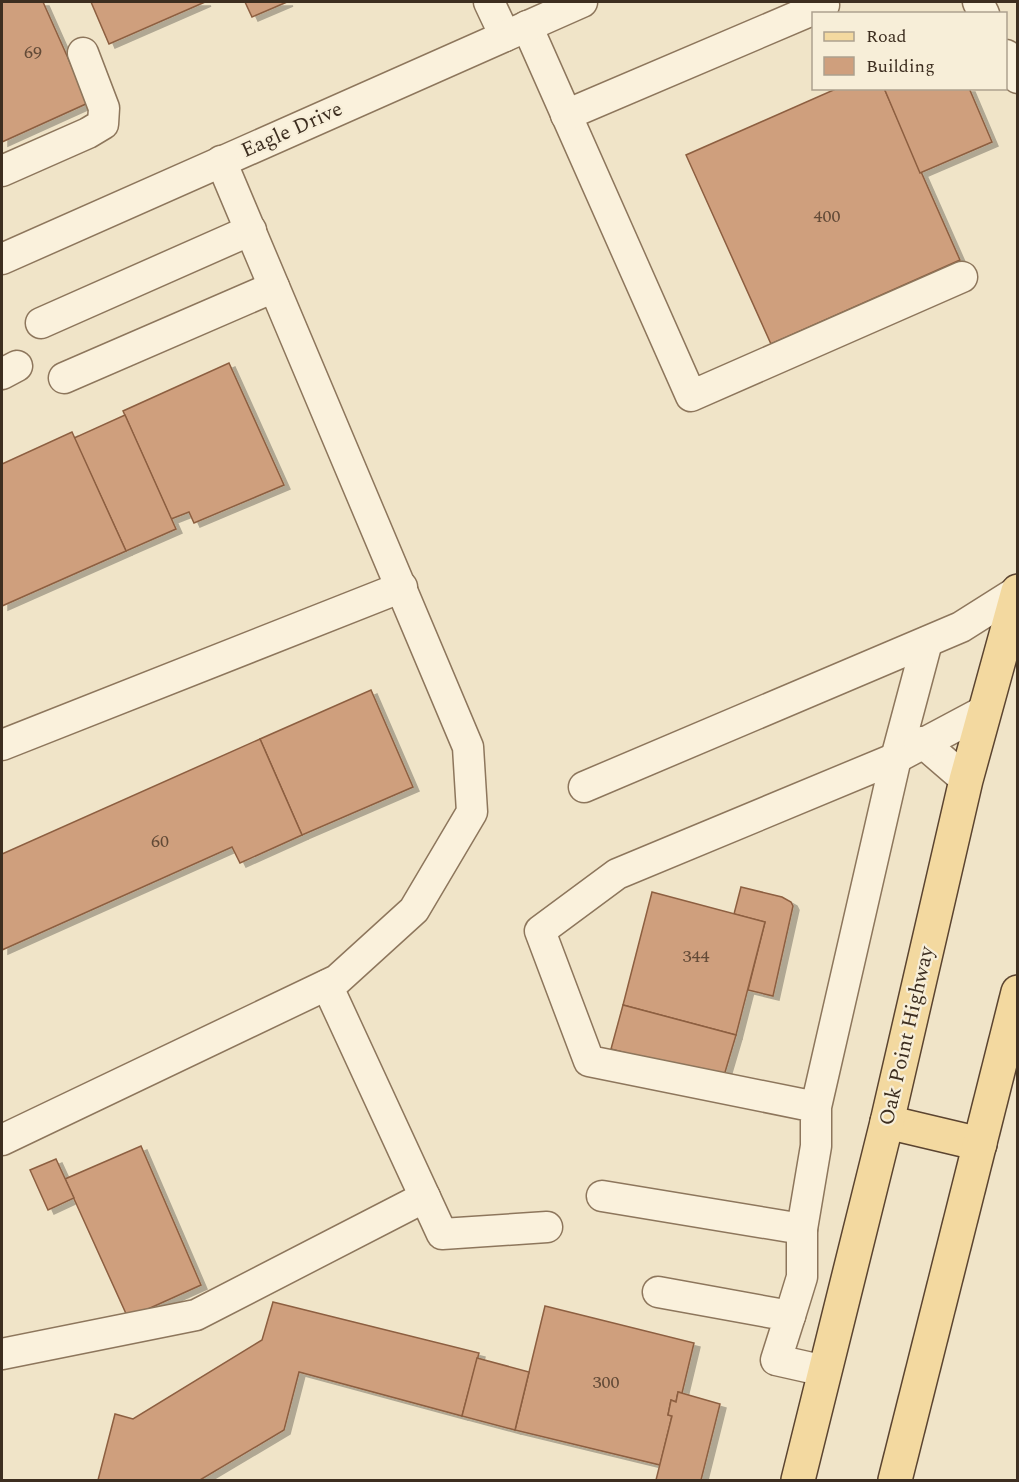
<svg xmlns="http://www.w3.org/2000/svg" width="1019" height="1482" viewBox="0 0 1019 1482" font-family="Spectral,serif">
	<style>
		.building { fill: #cf9f7d; stroke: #8d5f41; stroke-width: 1.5; filter: url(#shadow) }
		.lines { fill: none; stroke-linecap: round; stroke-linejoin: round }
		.minor-casing { stroke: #8d765c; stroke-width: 33 }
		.major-casing { stroke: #5b4430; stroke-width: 36 }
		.minor { stroke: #faf1dc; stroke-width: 30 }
		.major { stroke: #f3d9a0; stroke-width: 33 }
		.labels { text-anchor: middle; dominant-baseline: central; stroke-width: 4.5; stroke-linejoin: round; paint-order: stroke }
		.number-label { font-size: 18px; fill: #624a37 }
		.street-label { font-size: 21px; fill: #3d2e20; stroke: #f7eed8 }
	</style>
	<defs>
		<filter id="shadow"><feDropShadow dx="6" dy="4" stdDeviation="0" flood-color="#0004"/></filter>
	</defs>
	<rect width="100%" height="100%" fill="#f0e4c8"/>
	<g class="building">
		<path d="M2,2H43L88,103L2,142Z"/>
		<path d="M91,2H205L109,44Z"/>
		<path d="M245,2H287L252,17Z"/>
		<path d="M838,88H884L960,260L771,344L686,155Z"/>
		<path d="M884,88H969L992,142L920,173Z"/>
		<path d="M229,363L284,485L194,523L189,512L171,519L123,411Z"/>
		<path d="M125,415L176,529L126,551L74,438Z"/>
		<path d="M72,432L126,551L2,606V464Z"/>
		<path d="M371,690L413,787L302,835L260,739Z"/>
		<path d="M260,739L302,835L240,863L232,847L2,950V854Z"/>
		<path d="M741,887L782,897L791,902L793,906L773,996L748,990L765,922L734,914Z"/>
		<path d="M652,892L765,922L736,1035L623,1005Z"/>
		<path d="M623,1005L736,1035L723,1079L611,1049Z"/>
		<path d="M141,1146L201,1285L128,1318L65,1179Z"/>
		<path d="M56,1159L74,1198L48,1210L30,1170Z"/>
		<path d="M273,1302L479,1353L462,1416L299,1372L284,1430L200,1480H98L115,1414L133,1419L262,1340Z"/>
		<path d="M545,1306L694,1343L682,1393L678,1392L676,1402L671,1400L668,1415L672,1416L660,1465L515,1430Z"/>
		<path d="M477,1358L529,1372L515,1430L462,1416Z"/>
		<path d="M678,1392L720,1404L701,1480H656L672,1416L668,1415L671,1400L676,1402Z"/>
	</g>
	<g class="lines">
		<defs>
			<g id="minor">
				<path d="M489,2L505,36"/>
				<path d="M978,2L984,14"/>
				<path d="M527,26L691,396L962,277"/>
				<path d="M1006,55L1018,78"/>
				<path d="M566,115L824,5"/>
				<path d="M2,171L88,133L103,124L104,108L83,53"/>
				<path d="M2,259L582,2"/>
				<path d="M41,323L251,230"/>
				<path d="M2,374L17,366"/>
				<path d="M64,378L274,287"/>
				<path d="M922,742L966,780"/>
				<path d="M2,745L402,587"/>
				<path d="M896,758L927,642"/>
				<path d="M896,758L986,710"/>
				<path d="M584,787L961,627L1018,591"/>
				<path d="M327,985L442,1234L547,1227"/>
				<path d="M2,1140L337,980L414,910L472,812L468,747L221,161"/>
				<path d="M602,1196L802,1229V1277L790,1316"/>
				<path d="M802,1229L816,1146V1107L589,1061L540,931L617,874L896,758L816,1107"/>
				<path d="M658,1292L790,1316L776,1360L825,1371"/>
				<path d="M2,1354L196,1315L425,1197"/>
			</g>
			<g id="major">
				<path d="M887,1122L980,1144"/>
				<path d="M798,1480L887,1122L966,780L1018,591"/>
				<path d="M895,1480L1018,992"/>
			</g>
		</defs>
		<use href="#minor" class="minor-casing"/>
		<use href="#major" class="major-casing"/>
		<use href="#minor" class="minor"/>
		<use href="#major" class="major"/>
	</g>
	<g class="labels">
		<g class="number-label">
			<text x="33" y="52">69</text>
			<text x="827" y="216">400</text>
			<text x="160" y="841">60</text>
			<text x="696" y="956">344</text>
			<text x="606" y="1382">300</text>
		</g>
		<g class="street-label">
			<text transform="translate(292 130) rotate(-24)">Eagle Drive</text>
			<text transform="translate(907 1036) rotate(-77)">Oak Point Highway</text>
		</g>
	</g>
	<rect width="1019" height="1482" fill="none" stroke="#3d2e20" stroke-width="6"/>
	<rect x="812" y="12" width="195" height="78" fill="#f7eed8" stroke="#ada18e" stroke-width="1.5"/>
	<rect x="824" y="32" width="30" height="9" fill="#f3d9a0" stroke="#ada18e" stroke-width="1.5"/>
	<text x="866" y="42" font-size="18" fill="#3d2e20">Road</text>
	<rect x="824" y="57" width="30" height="18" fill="#cf9f7d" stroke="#ada18e" stroke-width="1.5"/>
	<text x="866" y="72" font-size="18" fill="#3d2e20">Building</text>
</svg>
